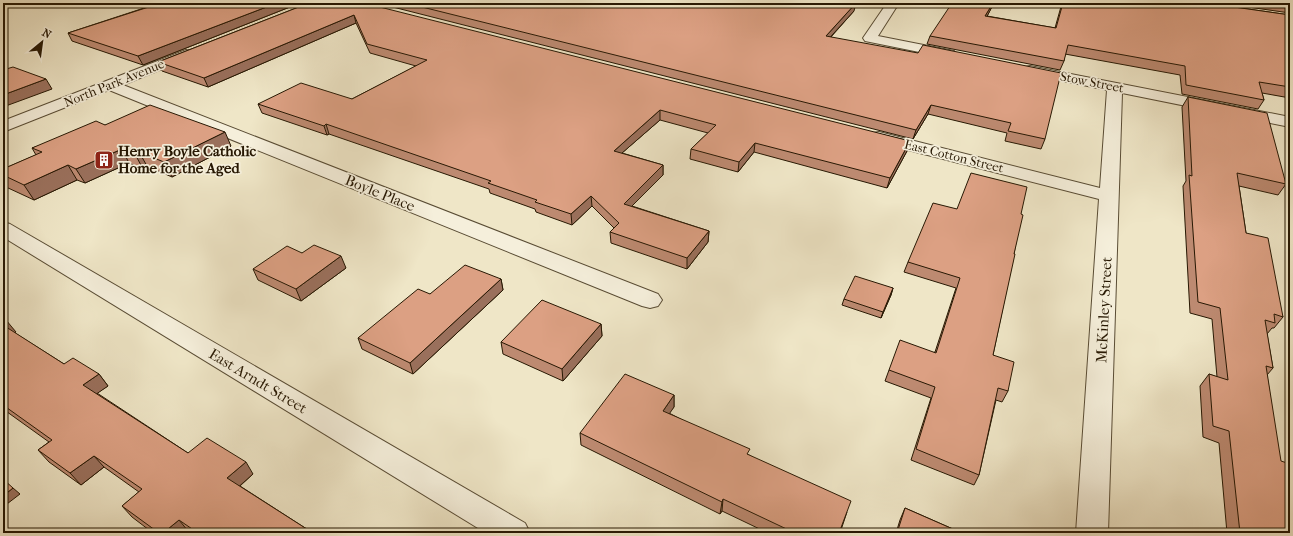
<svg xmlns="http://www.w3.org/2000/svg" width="1293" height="536" viewBox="0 0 1293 536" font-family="'IM FELL French Canon',serif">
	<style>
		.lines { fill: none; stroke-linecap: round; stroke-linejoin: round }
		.street-casing { stroke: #594c34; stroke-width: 2 }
		.street { fill: #f5efdb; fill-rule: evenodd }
		.wall { fill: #bd8a71; stroke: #271803 }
		.shaded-wall { fill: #9a705c; stroke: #271803 }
		.building { fill: #dca083; stroke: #271803 }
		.labels { text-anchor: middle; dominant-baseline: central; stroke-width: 3.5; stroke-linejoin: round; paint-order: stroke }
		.far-street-label { font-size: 13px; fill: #271803; stroke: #f5efdb }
		.poi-label { font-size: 15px; font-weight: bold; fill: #271803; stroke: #f5efdb; text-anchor: start }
		.street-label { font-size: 15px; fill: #271803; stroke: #f5efdb }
	</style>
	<rect width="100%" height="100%" fill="#efe6c7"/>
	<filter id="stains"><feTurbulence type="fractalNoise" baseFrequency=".005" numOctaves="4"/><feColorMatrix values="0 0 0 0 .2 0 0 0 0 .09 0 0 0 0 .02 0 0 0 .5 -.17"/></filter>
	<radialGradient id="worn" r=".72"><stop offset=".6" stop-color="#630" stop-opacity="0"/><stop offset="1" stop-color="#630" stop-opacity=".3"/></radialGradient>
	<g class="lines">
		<defs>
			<g id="street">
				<path d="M887,3H899L878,36L954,51L956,54L954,57L949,58L865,41L863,38Z"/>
				<path d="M186,50L191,51L193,54L191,57L123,85L658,294L662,300L658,306L650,308L642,306L109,90L3,132V121Z"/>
				<path d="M1030,66L1290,117V127L1122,93L1108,533H1076L1099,199L873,141L870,137L873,133L879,132L1100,188L1107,90L1025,73L1023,70L1025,67Z"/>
				<path d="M3,222L10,224L525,523L530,533H486L3,237Z"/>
			</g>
		</defs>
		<use href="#street" class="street-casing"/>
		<use href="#street" class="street"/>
	</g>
	<g class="wall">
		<path d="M135,3H300L143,65L72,41L68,33L147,7Z"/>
		<path d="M309,3L910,141L907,151L887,188L754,152L738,172L690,159L691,149L708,133L660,120L622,153L663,165V175L632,206L709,231L708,242L687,269L611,243L610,232L614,228L592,206L572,225L536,212L535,209L490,193L489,189L329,134L327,135L262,113L258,104L352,99L416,66L370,53L356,23L208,87L162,71L158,62Z"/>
		<path d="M377,3H552L556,4L854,11L831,37L1045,139L1041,149L1005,141L1007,133L928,114L913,139Z"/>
		<path d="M994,3L987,16L1055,28L1062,3H1206L1290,15V98L1262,93L1264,100L1258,109L1182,94L1180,75L1065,54L1064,61L1060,70L927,44L930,36Z"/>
		<path d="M1220,3H1290V13Z"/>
		<path d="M1188,97L1286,184L1278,195L1239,186L1246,233L1283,317L1274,328H1272L1267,334L1273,368L1267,375L1290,533H1227L1219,443L1203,437L1200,386L1209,374L1217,377L1212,319L1190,313L1183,186L1186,181L1182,107Z"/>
		<path d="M105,125L231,146L172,177L147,166L143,169L129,163L85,183L77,180L34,200L6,187L3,182V169L36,155L32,148Z"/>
		<path d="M957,209L1021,214L1014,254L993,355L1008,391L1002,402L996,400L979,475L974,485L911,460L931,398L885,381L889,370L935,352L956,288L904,272L908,262Z"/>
		<path d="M302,253L346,268L301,301L258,280L253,269Z"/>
		<path d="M501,279L503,290L413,374L362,349L358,338L430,294Z"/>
		<path d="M893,288L891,295L881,318L842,305L844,299Z"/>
		<path d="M3,319L16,332L15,333L64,364L99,374L108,386L97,393L188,453L253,474L240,486L313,533H191L188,531L186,533H153L132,517L122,506L139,492L104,467L81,485L49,462L38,450L49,442L3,409Z"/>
		<path d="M601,324L602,336L563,381L503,354L501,342Z"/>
		<path d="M674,395V407L669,413L749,455L847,512L840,533H768L722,511L720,514L581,445L580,433Z"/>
		<path d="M905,508L962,533H896L900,520Z"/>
	</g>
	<g class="shaded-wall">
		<path d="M277,3H300L143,65L138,56Z"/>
		<path d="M856,3L854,11L824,44L826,36Z"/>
		<path d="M993,3H994L983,24L985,16Z"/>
		<path d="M354,15L356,23L208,87L204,78Z"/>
		<path d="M46,79L52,89L3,107V95Z"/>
		<path d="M931,105L928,114L913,139L916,130Z"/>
		<path d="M660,110V120L614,160V151Z"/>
		<path d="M326,124L329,134L327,135L324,126Z"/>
		<path d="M225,132L231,146L172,177L164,162Z"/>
		<path d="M910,141L907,151L887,188L890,178Z"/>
		<path d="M755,143L754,152L738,172L739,162Z"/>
		<path d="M122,149L129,163L85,183L76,169Z"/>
		<path d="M139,152L147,166L143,169L135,154Z"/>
		<path d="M68,165L77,180L34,200L24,185Z"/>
		<path d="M663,165V175L624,214V204Z"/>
		<path d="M591,196L592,206L572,225L571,214Z"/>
		<path d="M709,231L708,242L687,269V258Z"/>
		<path d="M341,256L346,268L301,301L296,289Z"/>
		<path d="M501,279L503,290L413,374L410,363Z"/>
		<path d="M893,288L891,295L881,318L883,312Z"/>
		<path d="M6,320L16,332L11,335L3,326V322Z"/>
		<path d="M601,324L602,336L563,381L562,369Z"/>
		<path d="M99,374L108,386L92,397L83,385Z"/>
		<path d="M674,395V407L663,423V411Z"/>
		<path d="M94,456L104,467L81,485L70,473Z"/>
		<path d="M246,462L253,474L235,490L227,478Z"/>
		<path d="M13,488L20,494L3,507V496Z"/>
		<path d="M723,499L722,511L720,514L722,502Z"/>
		<path d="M179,520L188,531L186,533H163Z"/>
	</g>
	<g class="building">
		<path d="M156,3H277L138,56L68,33L158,4Z"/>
		<path d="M309,3H364L910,141L890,178L755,143L739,162L691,149L716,125L660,110L614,151L663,165L624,204L709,231L687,258L610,232L619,223L591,196L571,214L535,202L537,200L488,183L491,181L326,124L324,126L258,104L301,83L352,99L427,60L367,44L354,15L204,78L158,62Z"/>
		<path d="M406,3H552L556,4V3H856L826,36L918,53L923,45L1061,73L1045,139L1008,131L1011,123L931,105L916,130Z"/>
		<path d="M952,3H993L985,16L1056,28L1063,3H1206L1290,15V87L1259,82L1264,100L1186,85L1185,66L1068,45L1064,61L930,36Z"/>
		<path d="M1278,3H1290V5Z"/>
		<path d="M13,67L46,79L3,95V70Z"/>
		<path d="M1188,97L1267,113L1286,184L1237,173L1246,233L1268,238L1283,317L1274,314L1275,323L1265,320L1273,368L1266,366L1281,461L1290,464V533H1240L1229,431L1213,426L1209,374L1228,380L1220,308L1198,302L1189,175L1192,176Z"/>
		<path d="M150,105L225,132L164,162L139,152L135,154L122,149L76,169L68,165L24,185L3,175V169L42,152L32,148L96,121L105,125Z"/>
		<path d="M971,173L1027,187L1021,214L1023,215L1014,254H1015L993,355L1014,362L1008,391L998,388L979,475L916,449L935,387L889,370L900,340L936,353L960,278L908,262L933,203L957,209Z"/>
		<path d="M314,245L341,256L296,289L253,269L287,246L302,253Z"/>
		<path d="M465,265L501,279L410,363L358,338L418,289L430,294Z"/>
		<path d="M855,276L893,288L883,312L844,299Z"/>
		<path d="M542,300L601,324L562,369L501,342Z"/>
		<path d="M3,319L6,320L3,322Z"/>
		<path d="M3,325L64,364L73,358L99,374L83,385L188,453L207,438L246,462L227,478L313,533H198L179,520L163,533H159L122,506L142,489L94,456L70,473L38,450L52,440L3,405Z"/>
		<path d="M625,374L674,395L663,411L750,449L747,454L851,501L839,533H795L723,499L722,502L580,433Z"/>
		<path d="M3,479L13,488L3,496Z"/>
		<path d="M905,508L962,533H897Z"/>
	</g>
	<defs>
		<symbol id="building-square" viewBox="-11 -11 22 22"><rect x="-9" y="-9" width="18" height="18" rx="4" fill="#8f2418" stroke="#f5efdb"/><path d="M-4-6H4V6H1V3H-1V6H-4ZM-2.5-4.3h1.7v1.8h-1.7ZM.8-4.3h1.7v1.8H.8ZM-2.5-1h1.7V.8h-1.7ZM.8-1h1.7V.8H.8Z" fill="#fff"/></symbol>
	</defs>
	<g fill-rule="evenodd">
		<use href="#building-square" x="93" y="149" width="22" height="22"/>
	</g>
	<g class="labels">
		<g class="far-street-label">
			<text transform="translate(1092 82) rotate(11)">Stow Street</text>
			<text transform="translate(114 83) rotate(-22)">North Park Avenue</text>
			<text transform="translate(954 156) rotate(14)">East Cotton Street</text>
		</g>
		<g class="poi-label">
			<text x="118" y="151">Henry Boyle Catholic<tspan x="118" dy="17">Home for the Aged</tspan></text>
		</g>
		<g class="street-label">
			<text transform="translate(380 193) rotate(22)">Boyle Place</text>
			<text transform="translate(1104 310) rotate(-87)">McKinley Street</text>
			<text transform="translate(258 381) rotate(31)">East Arndt Street</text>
		</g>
	</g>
	<rect width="1293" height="536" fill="none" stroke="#efe6c7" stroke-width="16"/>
	<rect x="4" y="4" width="1285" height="528" fill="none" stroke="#271803" stroke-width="2"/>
	<rect x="8" y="8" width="1277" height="520" fill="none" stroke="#271803"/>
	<g transform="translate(42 42) rotate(29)" stroke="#f5efdb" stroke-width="3" paint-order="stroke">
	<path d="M0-3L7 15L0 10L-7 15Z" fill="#271803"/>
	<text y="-6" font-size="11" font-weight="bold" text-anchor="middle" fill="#271803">N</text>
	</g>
	<rect width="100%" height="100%" filter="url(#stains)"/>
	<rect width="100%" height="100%" fill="url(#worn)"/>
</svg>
